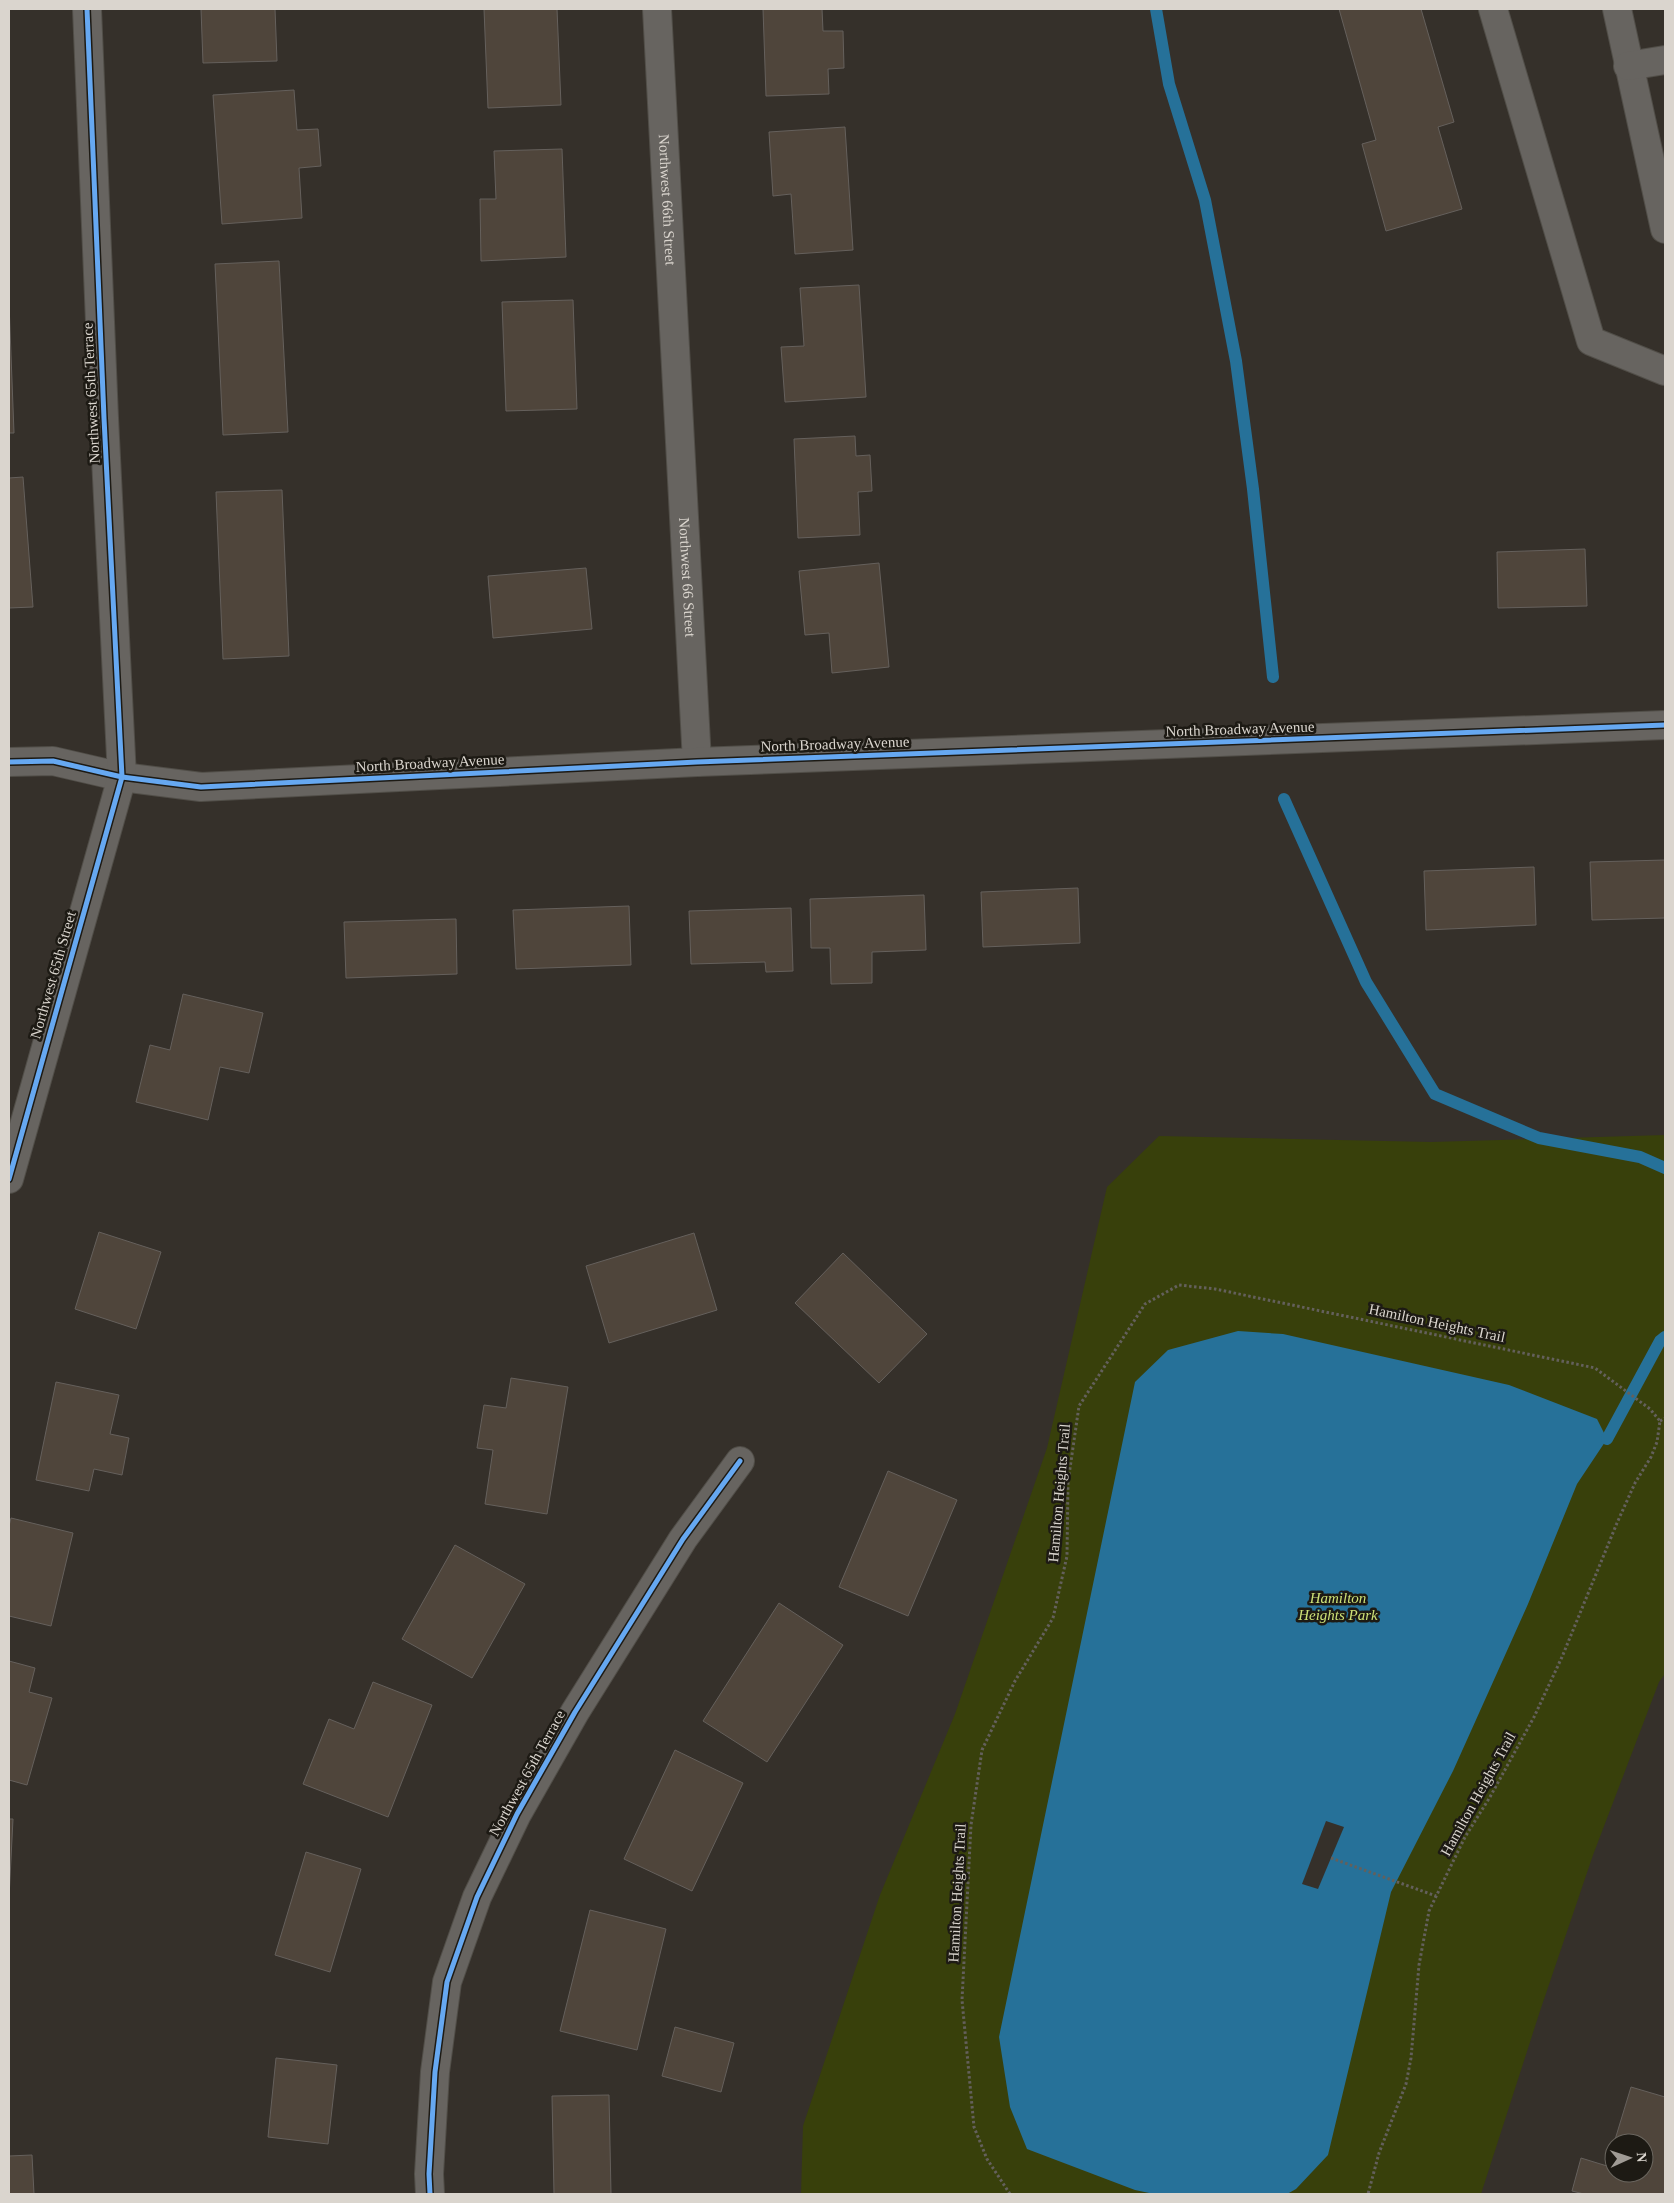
<svg xmlns="http://www.w3.org/2000/svg" width="1674" height="2203" viewBox="0 0 1674 2203" font-family="Georgia,serif">
	<style>
		.green { fill: #38400b }
		.water { fill: #267199 }
		.pier { fill: #35302a }
		.lines { fill: none; stroke-linecap: round; stroke-linejoin: round }
		.stream { stroke: #267199; stroke-width: 12 }
		.building { fill: #4f453b; stroke: #65605c }
		.minor-casing { stroke: #514e48; stroke-width: 30 }
		.path { stroke: #64605c; stroke-width: 3; stroke-dasharray: 2.5 2.5; stroke-linecap: butt }
		.minor { stroke: #676460; stroke-width: 28 }
		.cycleway-casing { stroke: #1d1a14; stroke-width: 8 }
		.cycleway { stroke: #66a8f1; stroke-width: 5 }
		.labels { text-anchor: middle; dominant-baseline: central; stroke-width: 5; stroke-linejoin: round; paint-order: stroke }
		.street-label { font-size: 15px; fill: #dad5ce; stroke: #1d1a14 }
		.park-label { font-size: 15px; font-style: italic; fill: #cde177; stroke: #1d1a14 }
	</style>
	<rect width="100%" height="100%" fill="#35302a"/>
	<path class="green" d="M1665,1135V1674L1659,1682L1593,1855L1540,2011L1481,2194H801L803,2126L880,1895L955,1714L1047,1448L1107,1187L1159,1136L1431,1142Z"/>
	<path class="water" d="M1238,1331L1283,1334L1509,1385L1597,1419L1607,1439L1577,1484L1528,1604L1453,1771L1391,1892L1328,2155L1296,2189L1287,2194H1154L1135,2190L1027,2149L1010,2107L999,2037L1135,1382L1168,1350Z"/>
	<path class="pier" d="M1326,1821L1344,1827L1318,1889L1302,1884Z"/>
	<g class="lines">
		<g class="stream">
			<path d="M1156,9L1169,84L1205,200L1236,361L1253,489L1273,677"/>
			<path d="M1284,799L1366,982L1435,1094L1539,1138L1640,1157L1665,1168"/>
			<path d="M1607,1439L1660,1341L1665,1337"/>
		</g>
	</g>
	<g class="building">
		<path d="M201,9H275L277,61L203,63Z"/>
		<path d="M484,9H557L561,105L488,108Z"/>
		<path d="M763,9H822L823,31H843L844,68L828,69L829,94L766,96Z"/>
		<path d="M1339,9H1421L1454,122L1438,127L1462,209L1386,231L1362,144L1376,140Z"/>
		<path d="M294,90L297,130L318,129L321,166L299,168L302,218L222,224L213,95Z"/>
		<path d="M845,127L853,250L795,254L791,194L773,196L769,132Z"/>
		<path d="M562,149L566,257L481,261L480,199H496L494,151Z"/>
		<path d="M279,261L288,432L223,435L215,264Z"/>
		<path d="M859,285L866,397L785,402L781,347L804,346L800,288Z"/>
		<path d="M573,300L577,409L506,411L502,302Z"/>
		<path d="M9,303L14,433H9Z"/>
		<path d="M855,436L856,456L870,455L872,491L858,492L860,535L798,538L794,439Z"/>
		<path d="M23,477L33,607L9,608V478Z"/>
		<path d="M282,490L289,656L223,659L216,492Z"/>
		<path d="M1585,549L1587,606L1498,608L1497,552Z"/>
		<path d="M879,563L889,667L832,673L829,633L805,635L799,571Z"/>
		<path d="M586,568L592,629L493,638L488,576Z"/>
		<path d="M1665,860V918L1592,920L1590,862Z"/>
		<path d="M1534,867L1536,925L1426,930L1424,871Z"/>
		<path d="M1078,888L1080,943L983,947L981,892Z"/>
		<path d="M924,895L926,950L872,952V983L831,984L830,948H811L810,899Z"/>
		<path d="M629,906L631,965L516,969L513,910Z"/>
		<path d="M791,908L793,971L766,972L765,962L691,964L689,911Z"/>
		<path d="M456,919L457,974L346,978L344,922Z"/>
		<path d="M183,994L263,1013L249,1073L220,1067L208,1120L136,1102L150,1045L170,1050Z"/>
		<path d="M99,1232L161,1252L136,1329L75,1309Z"/>
		<path d="M694,1233L717,1310L609,1343L586,1266Z"/>
		<path d="M843,1253L927,1334L879,1383L795,1303Z"/>
		<path d="M511,1378L568,1387L547,1514L485,1504L493,1450L477,1448L484,1405L506,1408Z"/>
		<path d="M56,1382L119,1395L110,1434L129,1438L122,1475L94,1469L89,1491L36,1480Z"/>
		<path d="M888,1471L957,1500L908,1616L839,1587Z"/>
		<path d="M11,1518L73,1533L51,1626L9,1616V1526Z"/>
		<path d="M455,1545L525,1584L472,1678L402,1639Z"/>
		<path d="M779,1603L843,1645L767,1762L703,1721Z"/>
		<path d="M9,1661L35,1668L29,1692L52,1698L27,1785L9,1780Z"/>
		<path d="M373,1682L432,1705L388,1817L303,1784L329,1719L354,1729Z"/>
		<path d="M675,1750L743,1783L692,1891L624,1859Z"/>
		<path d="M9,1819H13L9,1898Z"/>
		<path d="M306,1852L361,1869L330,1972L275,1955Z"/>
		<path d="M590,1910L666,1929L637,2050L560,2031Z"/>
		<path d="M675,2027L734,2043L721,2092L662,2076Z"/>
		<path d="M276,2058L337,2065L328,2144L268,2137Z"/>
		<path d="M1631,2087L1665,2097V2194H1584L1572,2191L1581,2158L1607,2166L1614,2143V2173H1644V2143H1614Z"/>
		<path d="M609,2095L611,2194H554L552,2096Z"/>
		<path d="M32,2155L34,2194H9V2156Z"/>
	</g>
	<g class="lines">
		<defs>
			<g id="minor">
				<path id="s1" d="M657,9L697,762"/>
				<path d="M1493,9L1591,341L1665,371"/>
				<path d="M1617,9L1665,229"/>
				<path d="M1628,66L1665,60"/>
				<path d="M9,762L53,761L122,777L201,787L697,762L1665,725"/>
				<path d="M9,1179L122,777L104,418L87,9"/>
				<path d="M430,2194L429,2174L435,2072L447,1982L477,1897L517,1814L575,1712L683,1539L740,1461"/>
			</g>
		</defs>
		<use href="#minor" class="minor-casing"/>
		<g class="path">
			<path d="M1660,1421L1665,1418"/>
			<path d="M1331,1858L1436,1896"/>
			<path d="M1010,2194L987,2159L974,2127L962,2000L971,1825L982,1750L1015,1681L1053,1618L1067,1556L1068,1482L1079,1406L1145,1304L1179,1285L1215,1289L1595,1368L1650,1409L1660,1421L1657,1442L1651,1457L1635,1483L1617,1523L1562,1657L1534,1717L1490,1797L1465,1837L1429,1911L1419,1965L1411,2058L1406,2084L1379,2153L1368,2194"/>
		</g>
		<use href="#minor" class="minor"/>
		<defs>
			<g id="cycleway">
				<path d="M9,762L53,761L122,777L201,787L697,762L1665,725"/>
				<path d="M9,1179L122,777L104,418L87,9"/>
				<path d="M430,2194L429,2174L435,2072L447,1982L477,1897L517,1814L575,1712L683,1539L740,1461"/>
			</g>
		</defs>
		<use href="#cycleway" class="cycleway-casing"/>
		<use href="#cycleway" class="cycleway"/>
	</g>
	<g class="labels">
		<g class="street-label">
			<text stroke="none"><textPath href="#s1" startOffset="191">Northwest 66th Street</textPath></text>
			<text transform="translate(91 393) rotate(-93)">Northwest 65th Terrace</text>
			<text stroke="none"><textPath href="#s1" startOffset="569">Northwest 66 Street</textPath></text>
			<text transform="translate(1240 729) rotate(-2)">North Broadway Avenue</text>
			<text transform="translate(835 744) rotate(-2)">North Broadway Avenue</text>
			<text transform="translate(430 763) rotate(-3)">North Broadway Avenue</text>
			<text transform="translate(53 975) rotate(-74)">Northwest 65th Street</text>
			<text transform="translate(1437 1323) rotate(12)">Hamilton Heights Trail</text>
			<text transform="translate(1059 1493) rotate(-85)">Hamilton Heights Trail</text>
			<text transform="translate(527 1773) rotate(-61)">Northwest 65th Terrace</text>
			<text transform="translate(1478 1794) rotate(-61)">Hamilton Heights Trail</text>
			<text transform="translate(957 1893) rotate(-87)">Hamilton Heights Trail</text>
		</g>
		<g class="park-label">
			<text x="1338" y="1598">Hamilton<tspan x="1338" dy="17">Heights Park</tspan></text>
		</g>
	</g>
	<rect width="1674" height="2203" fill="none" stroke="#dad5ce" stroke-width="20"/>
	<g transform="translate(1629 2158) rotate(87)"><circle r="24" fill="#1d1a14" stroke="#69655e"/>
	<path d="M0-4L9 19L0 12L-9 19Z" fill="#a09b95"/>
	<text y="-8" font-size="14" font-weight="bold" text-anchor="middle" fill="#dad5ce">N</text>
	</g>
</svg>
